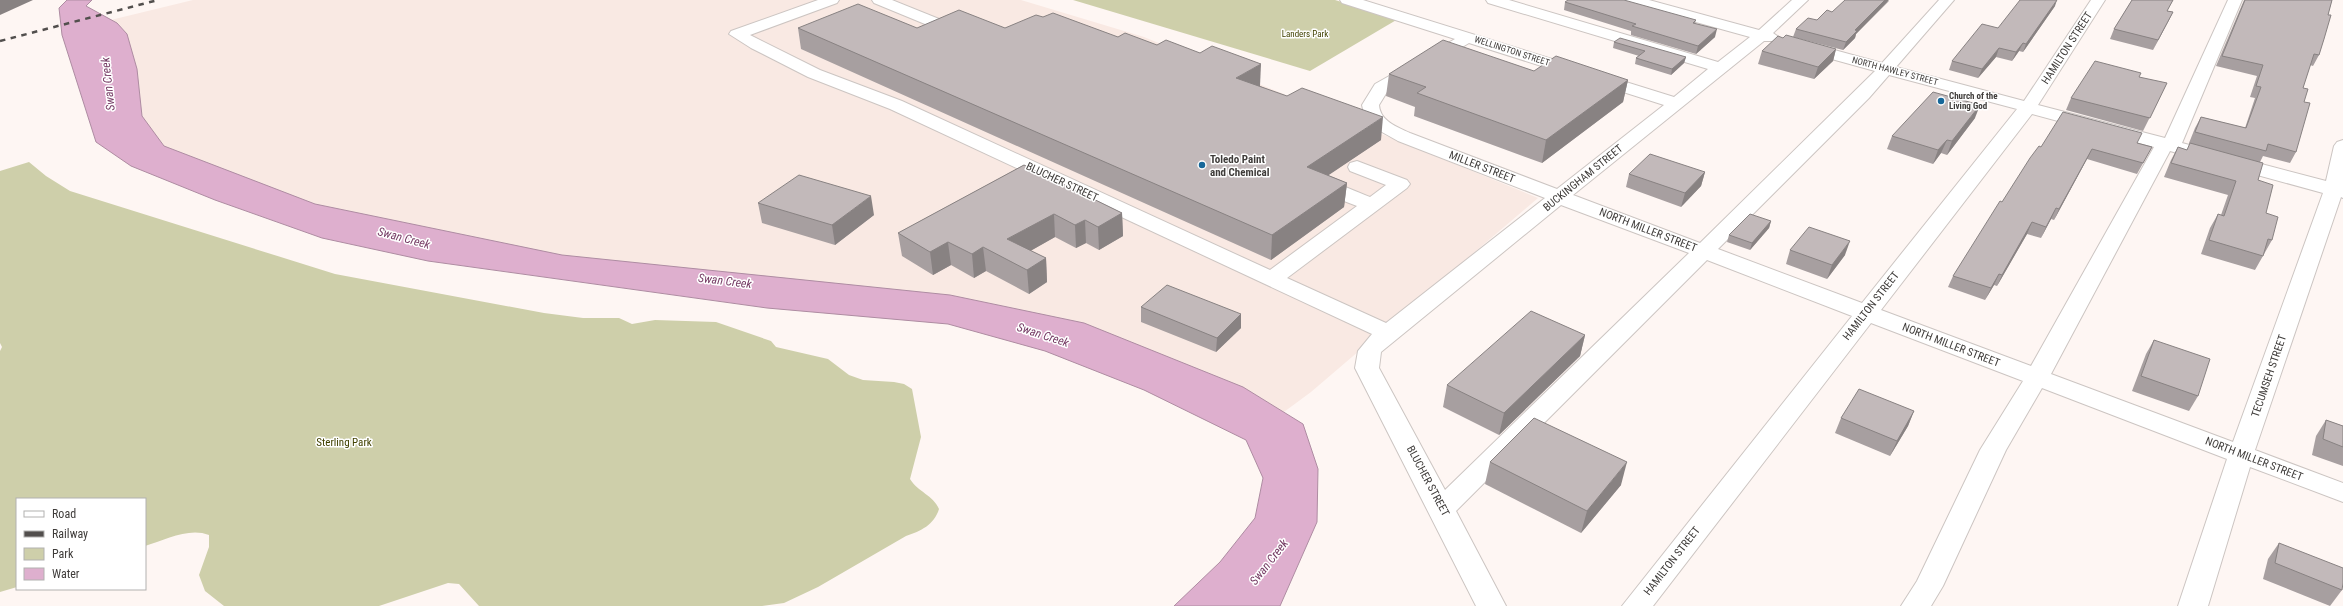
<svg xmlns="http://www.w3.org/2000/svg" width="2343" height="606" viewBox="0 0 2343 606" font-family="'Roboto Condensed',sans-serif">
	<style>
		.built { fill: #f9e9e3 }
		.green { fill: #cecfaa }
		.water { fill: #deafce; stroke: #ae8ca2 }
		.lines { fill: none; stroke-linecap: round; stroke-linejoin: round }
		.minor-casing { stroke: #ccc5c2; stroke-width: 2 }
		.minor { fill: #fff; fill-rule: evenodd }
		.rail { stroke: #524f4d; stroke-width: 2.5; stroke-dasharray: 5.5 5.5; stroke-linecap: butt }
		.wall { fill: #a79fa0 }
		.shaded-wall { fill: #888282 }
		.building { fill: #c2b9ba; stroke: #888282 }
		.poi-dot { fill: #166799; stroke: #fff; stroke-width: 1.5 }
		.labels { text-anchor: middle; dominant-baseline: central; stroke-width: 3; stroke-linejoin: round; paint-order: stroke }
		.far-park-label { font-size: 9px; fill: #414100; stroke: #fff }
		.far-street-label { font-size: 9px; fill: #3f3c3a; stroke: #fff }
		.far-poi-label { font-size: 9px; font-weight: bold; fill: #3f3c3a; stroke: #fff; text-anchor: start }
		.street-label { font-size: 11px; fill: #3f3c3a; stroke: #fff }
		.poi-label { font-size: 11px; font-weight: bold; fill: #3f3c3a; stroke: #fff; text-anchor: start }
		.park-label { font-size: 11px; fill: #414100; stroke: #fff }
		.water-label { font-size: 12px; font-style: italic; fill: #753b64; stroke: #fff }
	</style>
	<rect width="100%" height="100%" fill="#fef6f3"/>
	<path class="built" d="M193,0H1021L1144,37L1538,198L1311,392L1246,440L1144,390L1045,351L948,324L767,308L322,238L131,166L96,142L86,26Z"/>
	<g class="green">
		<path d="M1073,0H1335L1398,19L1310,71Z"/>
		<path d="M29,162L46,176L70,191L335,274L544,313L583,318H619L632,324L655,320L716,322L771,341L776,347L828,359L849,375L863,380L894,382L904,384L912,389L921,437L910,479C918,492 933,495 939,509C934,525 921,531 906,536L818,587L784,603L762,606H479L459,584L448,583L379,606H224L205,591L199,575L209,547V535C189,527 165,540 145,546V499H17V587L0,592V351L2,347L0,343V171Z"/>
	</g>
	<path class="water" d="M67,0H92L86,6L117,23L127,34L137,69L142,116L164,146L315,204L562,255L950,295L1084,323L1243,387L1303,424L1318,469L1317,522L1280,606H1174L1220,562L1255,518L1263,478L1246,440L1144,390L1045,351L948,324L767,308L428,261L322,238L215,200L131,166L96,142L62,35L59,8Z"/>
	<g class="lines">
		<defs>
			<g id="minor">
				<path d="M818,0H839L837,3L750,35L820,70L902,101L1270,270L1357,206L1318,191L1315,187L1318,183C1334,179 1355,192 1370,197L1386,185L1350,171L1348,167L1350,163L1357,161L1407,180L1410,184L1407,188L1287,278L1386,323L1545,198L1398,141L1373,127L1365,118L1362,105L1375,84L1455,39L1342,3L1340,0H1363L1674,97L1708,69L1488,3L1486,0H1509L1718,62L1750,37L1627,3L1625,0H1649L1759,30L1792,0H1808L1773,33L1780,38L1778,41H1764L1573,195L1700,243L1875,71L1799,50L1797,47L1799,44L1805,42L1882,63L1939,0H1954L1896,67L2024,101L2091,0H2105L2038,105L2165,138L2228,0H2242L2182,143L2326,181L2334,146L2337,142L2343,140V198L2341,197L2255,450L2343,483V502L2250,467L2208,606H2178L2227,459L2042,388L2006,450L1943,586L1931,606H1901L1917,581L1980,450L2023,381L1871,323L1653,606H1622L1852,316L1707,260L1456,511L1506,606H1476L1355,368L1358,351L1372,334L890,109L808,77L751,48L729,34L731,31ZM1469,43L1664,105L1557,189L1410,133C1397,127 1380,121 1379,105L1387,92ZM1889,75L2017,109L1862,303L1718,249L1869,98ZM2032,114L2154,147L2031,366L1881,310ZM2170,151L2323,193L2233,442L2051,374ZM1561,205L1689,253L1445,490L1379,368L1381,352Z"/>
				<path d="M872,0H892L954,25L956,28L954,31H942L874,3Z"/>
			</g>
		</defs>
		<use href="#minor" class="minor-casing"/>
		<use href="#minor" class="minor"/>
		<path class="rail" d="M0,41L158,0"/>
	</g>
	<g class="wall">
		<path d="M2132,0H2173L2167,11L2173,12L2153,50L2110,39L2114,29Z"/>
		<path d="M2244,0H2332L2328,15L2319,55L2313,66L2310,65L2303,88L2304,102L2296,152L2290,163L2263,156L2260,162L2258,180L2272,240L2255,270L2201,254L2210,228L2218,214L2221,215L2228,195L2164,177L2171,160L2178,147L2187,150L2190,144L2189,143L2195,128L2201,117L2245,128L2255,98L2250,97L2257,76L2216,66Z"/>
		<path d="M1889,1L1856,34L1855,38L1843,50L1793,37L1796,29L1817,20L1832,12Z"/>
		<path d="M1565,2L1696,20L1695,23L1715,37L1696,54L1631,35V31L1564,10Z"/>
		<path d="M2055,6L2023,52L2019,51L2012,61L1996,57L1978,78L1949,70L1952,61L1998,28Z"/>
		<path d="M1043,17L1260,86L1381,140L1328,175L1347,183L1344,207L1271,260L801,49L798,28H1005Z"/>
		<path d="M1614,42L1686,57L1684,63L1671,75L1635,64L1636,58L1639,56L1613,48Z"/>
		<path d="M1836,49L1833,61L1814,79L1758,64L1762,51Z"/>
		<path d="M1534,71L1628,80L1623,102L1542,163L1414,116L1415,107L1386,96L1389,74Z"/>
		<path d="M2167,83L2143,131L2066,110L2071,98Z"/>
		<path d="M1975,118L1947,155L1941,153L1933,164L1887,149L1892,136Z"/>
		<path d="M2137,143L2152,147L2137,174L2087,159L2054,220L2051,219L2041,238L2027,234L1997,286L1994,285L1985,300L1948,287L1953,276L2002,202L2041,147Z"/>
		<path d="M1024,165L1122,213L1123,236L1099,250L1086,243L1076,248L1055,237L1030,251L1046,258L1047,282L1029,294L986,271L974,278L951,265L933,275L902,256L898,233Z"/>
		<path d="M1705,172L1701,186L1681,207L1626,187L1629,174Z"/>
		<path d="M758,203L874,215L835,245L762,223Z"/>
		<path d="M1771,221L1769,228L1750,250L1727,242L1729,235Z"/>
		<path d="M1790,250L1845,255L1827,279L1786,264Z"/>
		<path d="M1141,307L1241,314V328L1216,352L1141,322Z"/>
		<path d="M1585,335L1580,356L1499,435L1443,407L1447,385Z"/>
		<path d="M2154,340L2198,396L2189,411L2132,391L2146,354Z"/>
		<path d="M1914,411L1908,426L1890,456L1835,433L1841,418Z"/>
		<path d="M2326,420L2343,426V466L2312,455L2316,436Z"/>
		<path d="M1490,462L1621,485L1581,533L1485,484Z"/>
		<path d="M2279,543L2342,590L2330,606L2263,579L2268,559Z"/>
	</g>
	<g class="shaded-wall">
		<path d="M0,0H33L0,15Z"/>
		<path d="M1885,0H1889L1856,34L1855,38L1843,50L1846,42L1855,30Z"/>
		<path d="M2057,0L2055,6L2023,52L2026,44Z"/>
		<path d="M2173,12L2168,22L2153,50L2158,40Z"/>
		<path d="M1717,29L1715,37L1696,54L1698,46Z"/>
		<path d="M2023,43L2019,51L2012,61L2016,52Z"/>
		<path d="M1999,48L1996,57L1978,78L1982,69Z"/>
		<path d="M1836,49L1833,61L1814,79L1818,67Z"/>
		<path d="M1686,57L1684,63L1671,75L1672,69Z"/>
		<path d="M1261,64L1260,86L1235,100L1236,78Z"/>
		<path d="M1628,80L1623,102L1542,163L1546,140Z"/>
		<path d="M1980,105L1975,118L1947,155L1952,141Z"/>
		<path d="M1383,117L1381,140L1305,191L1307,167Z"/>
		<path d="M1947,140L1941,153L1933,164L1938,150Z"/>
		<path d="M2092,149L2087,159L2054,220L2059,209Z"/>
		<path d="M1705,172L1701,186L1681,207L1685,193Z"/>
		<path d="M1347,183L1344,207L1271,260L1272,235Z"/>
		<path d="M871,196L874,215L835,245L832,225Z"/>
		<path d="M2056,208L2051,219L2041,238L2046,227Z"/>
		<path d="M1122,213L1123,236L1099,250L1098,227Z"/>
		<path d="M1054,214L1055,237L1011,262L1007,239Z"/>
		<path d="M1085,220L1086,243L1076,248L1075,225Z"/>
		<path d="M1771,221L1769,228L1750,250L1752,243Z"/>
		<path d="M2032,222L2027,234L1997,286L2002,275Z"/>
		<path d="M1850,241L1845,255L1827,279L1832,265Z"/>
		<path d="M948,242L951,265L933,275L930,252Z"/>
		<path d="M983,247L986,271L974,278L972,254Z"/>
		<path d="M1046,258L1047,282L1029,294L1027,270Z"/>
		<path d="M1999,274L1994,285L1985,300L1991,288Z"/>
		<path d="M1241,314V328L1216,352L1217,338Z"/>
		<path d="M1585,335L1580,356L1499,435L1504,413Z"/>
		<path d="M1914,411L1908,426L1890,456L1897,441Z"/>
		<path d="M1627,462L1621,485L1581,533L1587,511Z"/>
	</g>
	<g class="building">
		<path d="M1568,0H1624L1696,20L1693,23L1717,29L1698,46L1632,26L1636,24L1565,2Z"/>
		<path d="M1845,0H1885L1855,30L1857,31L1846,42L1796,29L1808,18L1817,20L1827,10L1832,12Z"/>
		<path d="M2020,0H2057L2026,44L2023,43L2016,52L1999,48L1982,69L1952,61L1982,24L1998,28Z"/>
		<path d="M2132,0H2173L2167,11L2173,12L2158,40L2114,29Z"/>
		<path d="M2245,0H2332L2328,15H2331L2324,39L2319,55L2314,54L2303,88L2308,89L2304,102L2310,103L2296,152L2268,144L2266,151L2195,132L2201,117L2246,128L2261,87L2256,86L2263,65L2222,56Z"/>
		<path d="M858,4L917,28L959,10L1005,28L1036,15L1043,17L1053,13L1118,37L1125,33L1157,45L1166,40L1200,53L1212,46L1261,64L1236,78L1287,96L1302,88L1383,117L1307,167L1347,183L1272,235L798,28Z"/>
		<path d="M1786,35L1836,49L1818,67L1762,51L1778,36L1783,38Z"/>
		<path d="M1620,38L1686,57L1672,69L1636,58L1645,51L1614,42Z"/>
		<path d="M1443,40L1534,71L1556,56L1628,80L1546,140L1417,93L1426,87L1389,74Z"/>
		<path d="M2095,61L2141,73L2139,77L2167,83L2150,118L2071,98Z"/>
		<path d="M1933,92L1980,105L1952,141L1947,140L1938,150L1892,136Z"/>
		<path d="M2063,112L2142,133L2137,143L2152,147L2143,163L2092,149L2059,209L2056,208L2046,227L2032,222L2002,275L1999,274L1991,288L1953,276L2000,201L2002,202L2030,158L2039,146L2041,147Z"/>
		<path d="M2190,143L2263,163L2258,180L2273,185L2266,213L2278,217L2272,240L2268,239L2263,256L2209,240L2218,214L2224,216L2236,181L2171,163L2178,147L2187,150Z"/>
		<path d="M1650,154L1705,172L1685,193L1629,174Z"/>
		<path d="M1024,165L1122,213L1098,227L1085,220L1075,225L1054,214L1007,239L1046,258L1027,270L983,247L972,254L948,242L930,252L898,233Z"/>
		<path d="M799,175L871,196L832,225L758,203Z"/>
		<path d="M1750,214L1771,221L1752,243L1729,235Z"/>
		<path d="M1809,227L1850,241L1832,265L1790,250Z"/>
		<path d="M1167,285L1241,314L1217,338L1141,307Z"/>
		<path d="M1531,311L1585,335L1504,413L1447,385Z"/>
		<path d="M2154,340L2210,359L2198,396L2141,376Z"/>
		<path d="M1859,389L1914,411L1897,441L1841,418Z"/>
		<path d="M1534,418L1627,462L1587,511L1490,462Z"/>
		<path d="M2326,420L2343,426V447L2323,439Z"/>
		<path d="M2279,543L2343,568V583L2342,590L2275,563Z"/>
	</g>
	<g class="poi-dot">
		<circle cx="1941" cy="101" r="4"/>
		<circle cx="1202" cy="165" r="4"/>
	</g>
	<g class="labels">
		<g class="far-park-label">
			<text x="1305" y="34">Landers Park</text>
		</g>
		<g class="far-street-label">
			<text transform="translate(1512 51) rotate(18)">WELLINGTON STREET</text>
			<text transform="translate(1895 71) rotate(15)">NORTH HAWLEY STREET</text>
		</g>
		<g class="far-poi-label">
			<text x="1949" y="96">Church of the<tspan x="1949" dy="10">Living God</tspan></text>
		</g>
		<g class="street-label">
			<text transform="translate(2067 48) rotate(-57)">HAMILTON STREET</text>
			<text transform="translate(1482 167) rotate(21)">MILLER STREET</text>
			<text transform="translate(1583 178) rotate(-39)">BUCKINGHAM STREET</text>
			<text transform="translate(1062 182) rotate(25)">BLUCHER STREET</text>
			<text transform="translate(1648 230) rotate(21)">NORTH MILLER STREET</text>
			<text transform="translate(1871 306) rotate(-52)">HAMILTON STREET</text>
			<text transform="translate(1951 345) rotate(21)">NORTH MILLER STREET</text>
			<text transform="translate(2269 376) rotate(-71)">TECUMSEH STREET</text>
			<text transform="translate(2254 459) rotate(21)">NORTH MILLER STREET</text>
			<text transform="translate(1428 481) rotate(62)">BLUCHER STREET</text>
			<text transform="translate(1672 561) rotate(-52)">HAMILTON STREET</text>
		</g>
		<g class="poi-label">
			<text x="1210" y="159">Toledo Paint<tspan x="1210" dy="13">and Chemical</tspan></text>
		</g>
		<g class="park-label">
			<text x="344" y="442">Sterling Park</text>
		</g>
		<g class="water-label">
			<text transform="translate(108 84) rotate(-96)">Swan Creek</text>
			<text transform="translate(404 238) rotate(15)">Swan Creek</text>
			<text transform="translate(725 281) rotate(7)">Swan Creek</text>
			<text transform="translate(1043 335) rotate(18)">Swan Creek</text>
			<text transform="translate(1269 562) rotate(-52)">Swan Creek</text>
		</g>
	</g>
	<rect x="16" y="498" width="130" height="92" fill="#ffffff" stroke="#b2b1b0"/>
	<rect x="24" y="511" width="20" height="6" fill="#ffffff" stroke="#b2b1b0"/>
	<text x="52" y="518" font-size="12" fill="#3f3c3a">Road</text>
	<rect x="24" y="531" width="20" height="6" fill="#524f4d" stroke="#b2b1b0"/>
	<text x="52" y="538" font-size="12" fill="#3f3c3a">Railway</text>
	<rect x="24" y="548" width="20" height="12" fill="#cecfaa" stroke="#b2b1b0"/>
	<text x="52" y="558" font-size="12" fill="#3f3c3a">Park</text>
	<rect x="24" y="568" width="20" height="12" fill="#deafce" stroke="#b2b1b0"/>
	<text x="52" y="578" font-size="12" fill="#3f3c3a">Water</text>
</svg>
